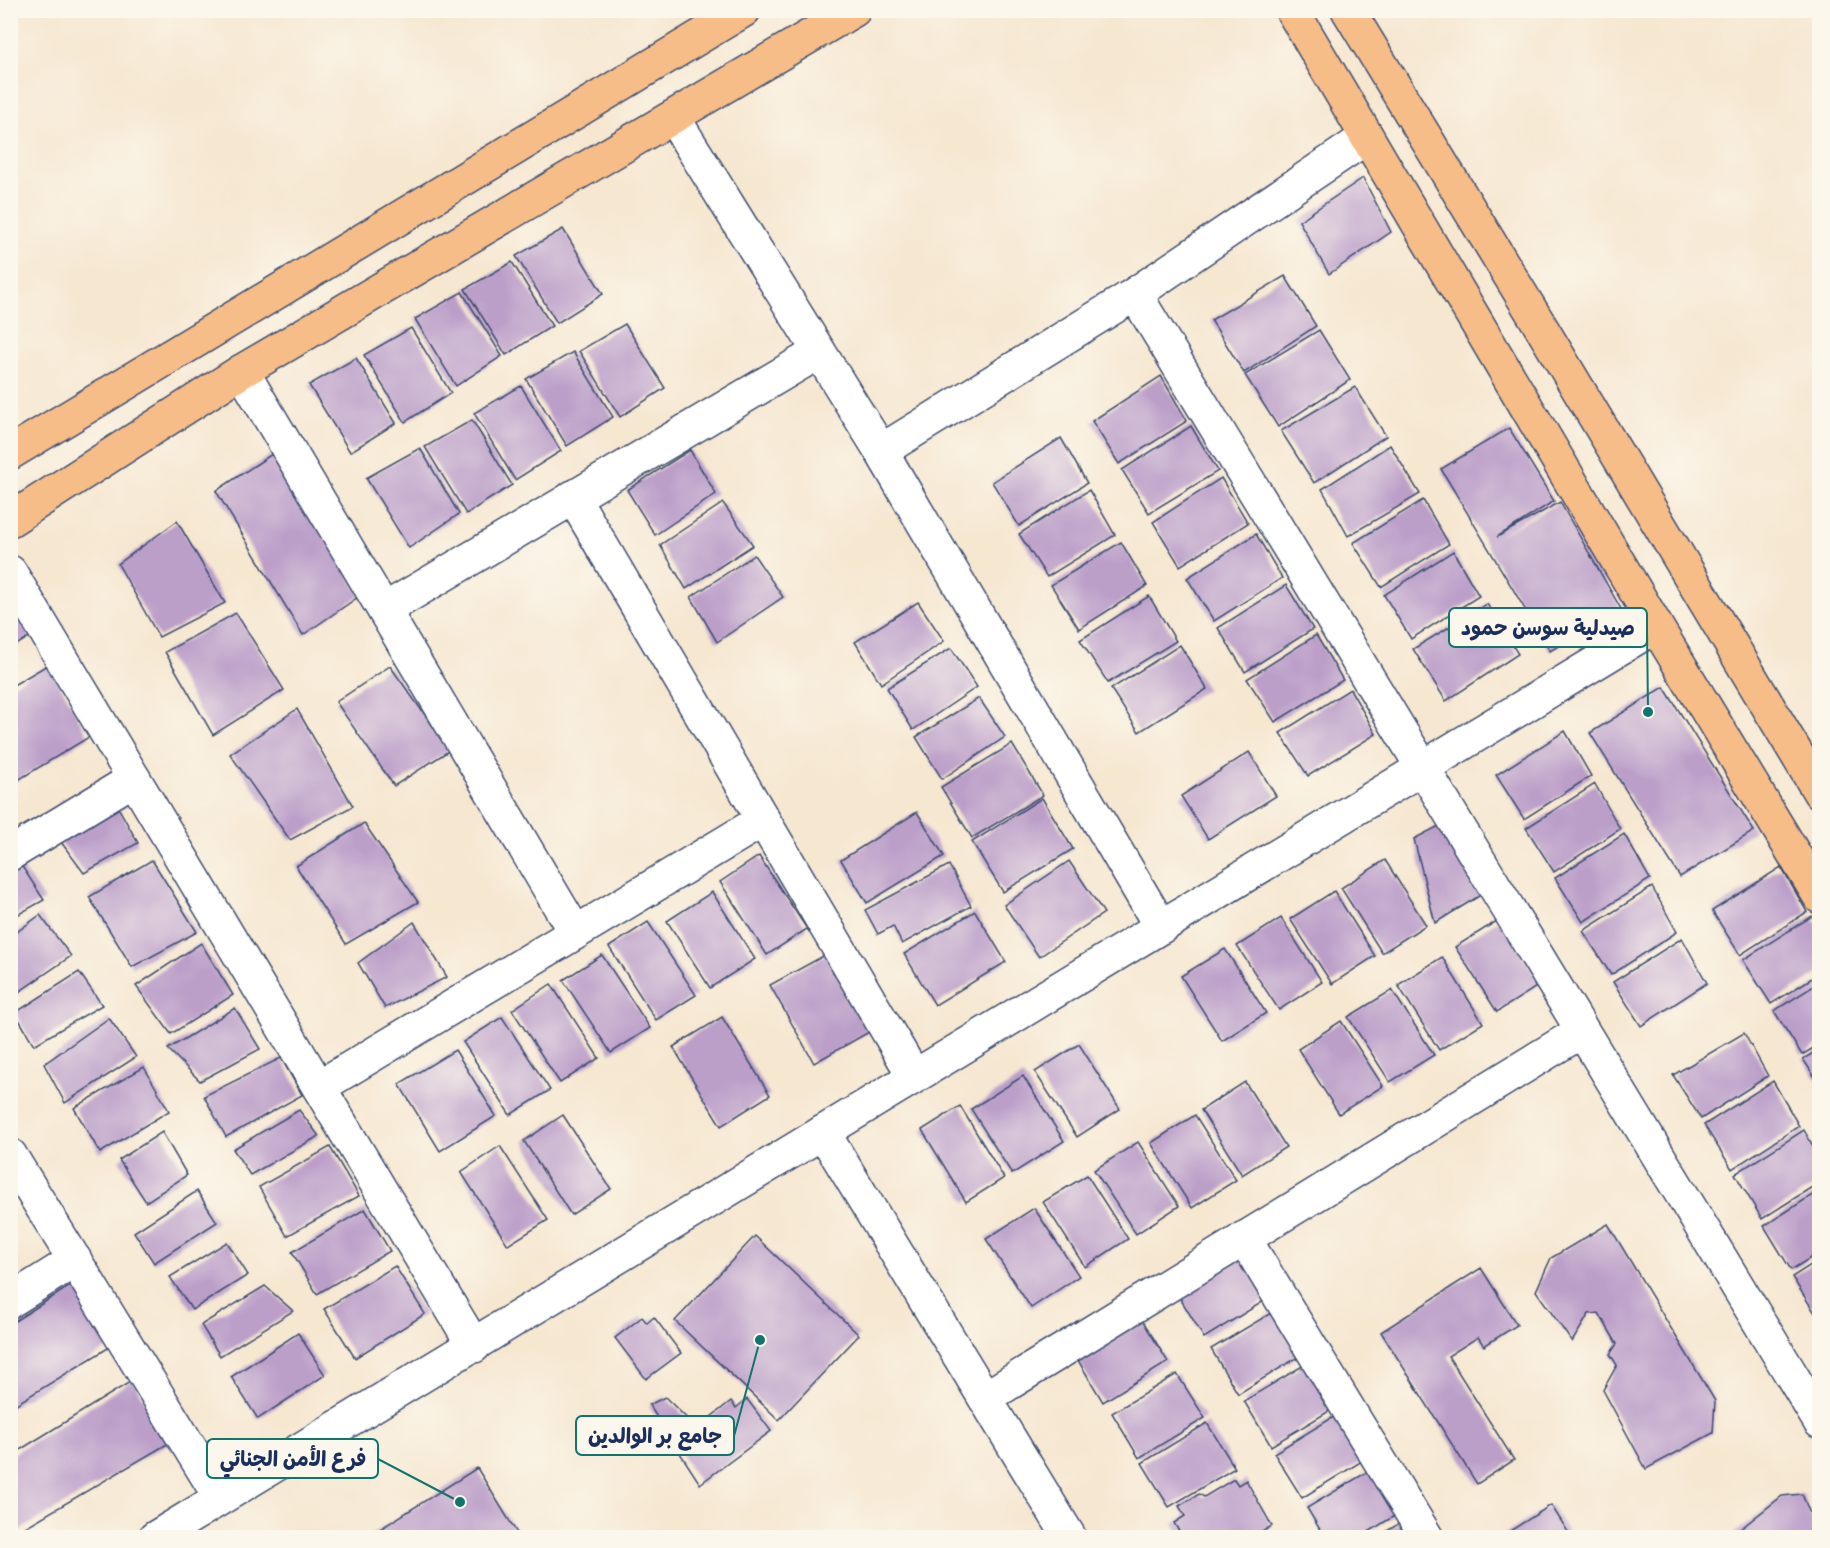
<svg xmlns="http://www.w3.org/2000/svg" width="1830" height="1548" viewBox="0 0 1830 1548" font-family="'Patrick Hand','Playpen Sans Arabic',sans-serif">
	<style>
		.building { fill: #bb9fc9 }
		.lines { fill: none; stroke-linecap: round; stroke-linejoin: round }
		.minor-casing { stroke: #3c4b6f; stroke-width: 36 }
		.major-casing { stroke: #3c4b6f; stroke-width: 36 }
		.minor { stroke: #fff; stroke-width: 33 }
		.major { stroke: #f7bd88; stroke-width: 33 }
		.leader { fill: none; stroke: #0f766e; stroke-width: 2 }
		.callout-dot { fill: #0f766e; stroke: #fbf7ec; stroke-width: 2 }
		.callout { fill: #fbf7ec; stroke: #0f766e; stroke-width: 2 }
		.callout-label { font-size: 21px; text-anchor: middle; font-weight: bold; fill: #1b2f5e }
	</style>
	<rect width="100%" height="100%" fill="#fbf7ec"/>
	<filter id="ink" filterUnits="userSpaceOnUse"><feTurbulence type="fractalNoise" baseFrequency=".0167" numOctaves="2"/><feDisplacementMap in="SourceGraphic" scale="12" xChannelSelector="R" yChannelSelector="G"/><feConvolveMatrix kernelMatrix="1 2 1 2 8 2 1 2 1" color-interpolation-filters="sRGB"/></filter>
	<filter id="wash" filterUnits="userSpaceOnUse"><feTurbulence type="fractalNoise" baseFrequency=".008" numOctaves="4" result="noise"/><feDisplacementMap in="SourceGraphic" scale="24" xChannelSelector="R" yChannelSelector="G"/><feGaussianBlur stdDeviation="1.35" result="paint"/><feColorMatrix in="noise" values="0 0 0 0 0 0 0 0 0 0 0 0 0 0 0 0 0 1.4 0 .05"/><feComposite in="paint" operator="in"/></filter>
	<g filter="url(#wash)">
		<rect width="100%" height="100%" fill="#f6e7d1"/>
		<g id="blocks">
			<g class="building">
				<path d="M1363,178L1391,232L1329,274L1299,221Z"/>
				<path d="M563,229L603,294L557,323L516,256Z"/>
				<path d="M512,262L552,326L506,355L465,289Z"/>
				<path d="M1285,276L1316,326L1244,373L1211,320Z"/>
				<path d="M462,292L502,356L456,386L415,319Z"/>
				<path d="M625,324L665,388L620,417L579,351Z"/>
				<path d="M411,328L451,393L405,422L364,355Z"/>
				<path d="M1319,330L1350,380L1278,427L1245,375Z"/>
				<path d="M573,352L613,417L567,446L526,379Z"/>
				<path d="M356,358L396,423L350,452L309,385Z"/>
				<path d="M1161,376L1187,421L1119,464L1092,421Z"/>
				<path d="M521,386L561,451L515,480L474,413Z"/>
				<path d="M1355,387L1386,436L1314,483L1281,431Z"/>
				<path d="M472,420L512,485L466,514L425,447Z"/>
				<path d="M1191,426L1218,471L1149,513L1122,470Z"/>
				<path d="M1509,428L1554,501L1497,537L1560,502L1621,609L1550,651L1441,469Z"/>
				<path d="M1061,438L1087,483L1019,526L992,482Z"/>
				<path d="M1390,445L1420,494L1348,536L1322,489Z"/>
				<path d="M420,448L459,514L409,548L366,478Z"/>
				<path d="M690,450L716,494L655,535L627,490Z"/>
				<path d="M275,452L361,595L303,635L216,491Z"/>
				<path d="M1221,478L1248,523L1180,566L1153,522Z"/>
				<path d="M1089,490L1115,535L1047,577L1019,534Z"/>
				<path d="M1423,500L1449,544L1381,587L1353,543Z"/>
				<path d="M723,503L753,545L686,589L660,545Z"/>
				<path d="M177,521L225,603L159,637L118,564Z"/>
				<path d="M1256,534L1282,578L1214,621L1187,578Z"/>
				<path d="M1121,542L1147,586L1079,629L1051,585Z"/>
				<path d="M1453,551L1479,596L1411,639L1384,595Z"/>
				<path d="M754,555L783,597L717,642L691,597Z"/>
				<path d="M1286,585L1313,629L1245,672L1218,628Z"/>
				<path d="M1149,596L1176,641L1108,683L1080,640Z"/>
				<path d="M10,598L34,634L10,649Z"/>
				<path d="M918,602L944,641L881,684L855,642Z"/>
				<path d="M1487,604L1518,654L1446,701L1413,649Z"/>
				<path d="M236,613L284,690L213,735L165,652Z"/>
				<path d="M1316,635L1343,680L1275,722L1247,679Z"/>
				<path d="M1180,645L1207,689L1139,732L1111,689Z"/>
				<path d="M951,648L977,687L913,730L887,688Z"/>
				<path d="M49,664L89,737L10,785V687Z"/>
				<path d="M390,666L450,750L394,786L336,702Z"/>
				<path d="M1664,687L1754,831L1680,877L1590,733Z"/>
				<path d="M1350,689L1376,734L1308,776L1280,733Z"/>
				<path d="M979,698L1005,737L942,779L916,737Z"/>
				<path d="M297,709L353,806L290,840L230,754Z"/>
				<path d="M1565,731L1591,776L1524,819L1496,775Z"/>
				<path d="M1012,744L1043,795L972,838L941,787Z"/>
				<path d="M1249,752L1276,796L1208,839L1181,796Z"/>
				<path d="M1595,784L1620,829L1554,872L1526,828Z"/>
				<path d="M109,791L138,843L84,873L49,826Z"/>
				<path d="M1042,798L1073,849L1003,892L972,842Z"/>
				<path d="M917,812L944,856L867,903L841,860Z"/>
				<path d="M364,823L418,902L346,944L296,866Z"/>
				<path d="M1439,826L1484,893L1435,923L1414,839Z"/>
				<path d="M1624,834L1650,879L1583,922L1555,878Z"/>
				<path d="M10,848L44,900L10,919Z"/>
				<path d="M759,856L807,929L767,955L720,882Z"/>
				<path d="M152,860L197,932L132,967L89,897Z"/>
				<path d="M1385,860L1426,925L1382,953L1341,888Z"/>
				<path d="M1069,861L1104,913L1039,957L1004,905Z"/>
				<path d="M949,865L971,906L902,944L893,926L878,934L865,910Z"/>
				<path d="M1781,867L1807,912L1740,955L1712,911Z"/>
				<path d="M1652,887L1677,932L1611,975L1583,931Z"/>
				<path d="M1334,891L1375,956L1332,984L1290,919Z"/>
				<path d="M712,892L755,959L710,988L667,921Z"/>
				<path d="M975,911L1006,962L935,1005L904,954Z"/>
				<path d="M40,915L71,956L10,998V937Z"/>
				<path d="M1812,916L1820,929V973L1771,1004L1743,960Z"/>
				<path d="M1281,918L1322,982L1279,1010L1237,946Z"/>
				<path d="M1500,919L1541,984L1497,1012L1455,947Z"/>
				<path d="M414,922L447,977L385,1008L358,963Z"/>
				<path d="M648,922L696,995L656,1020L609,947Z"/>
				<path d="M1682,938L1707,983L1641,1026L1613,982Z"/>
				<path d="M201,943L233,995L171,1034L136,986Z"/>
				<path d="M1225,949L1266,1013L1222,1041L1181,976Z"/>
				<path d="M827,954L871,1031L814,1063L770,985Z"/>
				<path d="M602,955L650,1028L611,1053L563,980Z"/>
				<path d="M1442,957L1483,1023L1439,1050L1398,985Z"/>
				<path d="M79,972L102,1005L34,1045L15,1013Z"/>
				<path d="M1820,982V1044L1802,1055L1774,1011Z"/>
				<path d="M551,984L599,1058L560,1083L512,1010Z"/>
				<path d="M1392,990L1434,1055L1390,1082L1348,1017Z"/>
				<path d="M235,1008L260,1049L200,1081L168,1049Z"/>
				<path d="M502,1017L550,1090L510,1115L463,1042Z"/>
				<path d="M722,1017L770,1095L721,1126L673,1047Z"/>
				<path d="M109,1018L136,1057L65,1103L44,1064Z"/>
				<path d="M1341,1021L1383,1086L1339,1114L1298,1049Z"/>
				<path d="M1744,1033L1768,1076L1701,1119L1673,1075Z"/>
				<path d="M1079,1044L1120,1109L1077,1137L1035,1072Z"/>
				<path d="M1820,1049V1085L1803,1059Z"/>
				<path d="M455,1050L496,1116L440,1151L399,1084Z"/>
				<path d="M281,1058L302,1095L226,1137L204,1096Z"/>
				<path d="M144,1067L169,1111L100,1153L74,1108Z"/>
				<path d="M1023,1076L1064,1141L1012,1174L971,1109Z"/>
				<path d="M1773,1081L1799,1126L1732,1169L1704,1125Z"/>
				<path d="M1245,1082L1286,1147L1242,1175L1201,1110Z"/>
				<path d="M960,1106L1004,1178L966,1202L922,1130Z"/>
				<path d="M299,1110L319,1136L250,1175L233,1149Z"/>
				<path d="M563,1115L611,1189L571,1215L524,1141Z"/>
				<path d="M1195,1115L1236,1180L1192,1208L1151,1143Z"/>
				<path d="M1804,1130L1820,1159V1182L1762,1219L1735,1174Z"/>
				<path d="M162,1132L187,1175L146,1202L119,1160Z"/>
				<path d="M1138,1142L1179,1206L1136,1234L1094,1170Z"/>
				<path d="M500,1146L548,1220L508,1245L461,1172Z"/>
				<path d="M330,1147L359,1196L287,1236L259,1187Z"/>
				<path d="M1087,1175L1128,1239L1085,1267L1043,1202Z"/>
				<path d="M1820,1190V1252L1791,1270L1764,1226Z"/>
				<path d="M197,1191L217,1222L154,1263L134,1232Z"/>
				<path d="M1034,1208L1079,1276L1031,1308L986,1239Z"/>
				<path d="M365,1209L390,1251L317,1294L292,1252Z"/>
				<path d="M1608,1224L1715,1401L1713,1433L1646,1469L1603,1390L1617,1365L1610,1354L1617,1344L1599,1313L1589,1314L1572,1342L1536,1291L1551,1258Z"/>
				<path d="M755,1236L859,1335L779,1420L675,1321Z"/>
				<path d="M227,1242L248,1275L192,1310L170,1277Z"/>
				<path d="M1242,1254L1269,1298L1204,1338L1177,1293Z"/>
				<path d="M1820,1259V1321L1792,1277Z"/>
				<path d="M395,1266L425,1314L355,1358L324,1309Z"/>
				<path d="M1481,1268L1517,1325L1484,1346L1478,1337L1448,1356L1514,1460L1477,1484L1381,1332Z"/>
				<path d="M81,1279L118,1342L10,1408V1324Z"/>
				<path d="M265,1286L293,1311L220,1356L201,1325Z"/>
				<path d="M1276,1310L1303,1354L1238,1394L1211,1349Z"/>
				<path d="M642,1317L647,1323L654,1317L681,1353L646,1379L615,1338Z"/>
				<path d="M1141,1318L1168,1362L1103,1402L1076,1357Z"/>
				<path d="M298,1333L325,1375L258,1419L231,1377Z"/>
				<path d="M1309,1362L1336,1407L1271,1446L1244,1401Z"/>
				<path d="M1177,1374L1205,1418L1139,1458L1112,1413Z"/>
				<path d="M133,1380L169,1443L10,1536V1456Z"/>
				<path d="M665,1397L697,1428L731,1401L736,1408L747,1399L771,1431L700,1484L649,1405Z"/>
				<path d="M1340,1413L1367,1458L1302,1498L1274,1453Z"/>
				<path d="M1207,1423L1235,1468L1169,1507L1142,1463Z"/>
				<path d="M477,1468L520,1538H371L369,1536Z"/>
				<path d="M1372,1469L1399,1513L1359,1538H1325L1307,1508Z"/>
				<path d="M1234,1479L1238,1485L1246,1480L1272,1526L1252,1538H1183L1174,1523L1185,1516L1179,1506L1199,1494L1204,1497Z"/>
				<path d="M1802,1494L1820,1538H1729L1782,1496Z"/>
				<path d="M1551,1505L1572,1538H1499Z"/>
				<path d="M1403,1521L1413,1538H1376Z"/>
			</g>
		</g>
	</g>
	<g filter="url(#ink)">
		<use href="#blocks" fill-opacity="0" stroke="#3c4b6f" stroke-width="1.5"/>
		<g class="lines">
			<defs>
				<g id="minor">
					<path d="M673,117L881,451L1161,927"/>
					<path d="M1135,294L1820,1422"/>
					<path d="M242,371L575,932"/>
					<path d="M881,451L1135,294L1367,137"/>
					<path d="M573,497L914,1076"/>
					<path d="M10,572L474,1346"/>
					<path d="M384,610L819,352"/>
					<path d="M10,854L134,779"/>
					<path d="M319,1087L763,820"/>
					<path d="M823,1132L1070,1538"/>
					<path d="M10,1155L220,1497"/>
					<path d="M1244,1238L1427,1538"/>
					<path d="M10,1301L75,1260"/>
					<path d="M985,1398L1582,1031"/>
					<path d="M155,1538L1656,626"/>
				</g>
				<g id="major">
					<path d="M1292,10L1656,626L1820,897"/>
					<path d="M1348,10L1538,322L1820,793"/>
					<path d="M10,453L744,10"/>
					<path d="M10,520L242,371L854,10"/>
				</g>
			</defs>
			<use href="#minor" class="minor-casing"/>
			<use href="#major" class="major-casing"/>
			<use href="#minor" class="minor"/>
			<use href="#major" class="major"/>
		</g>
	</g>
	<path class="leader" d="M1648 712L1647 628M760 1340L734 1436M460 1502L378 1459"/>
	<g class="callout-dot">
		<circle cx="1648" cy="712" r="6"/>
		<circle cx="760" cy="1340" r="6"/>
		<circle cx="460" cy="1502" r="6"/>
	</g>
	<g class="callout">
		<rect x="1449" y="608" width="198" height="39" rx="6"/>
		<rect x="576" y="1416" width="158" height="39" rx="6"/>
		<rect x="207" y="1439" width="171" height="39" rx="6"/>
	</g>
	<g class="callout-label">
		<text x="1548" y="635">صيدلية سوسن حمود</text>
		<text x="655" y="1443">جامع بر الوالدين</text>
		<text x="293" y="1466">فرع الأمن الجنائي</text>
	</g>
	<rect width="1830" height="1548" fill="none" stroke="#fbf7ec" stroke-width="36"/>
</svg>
